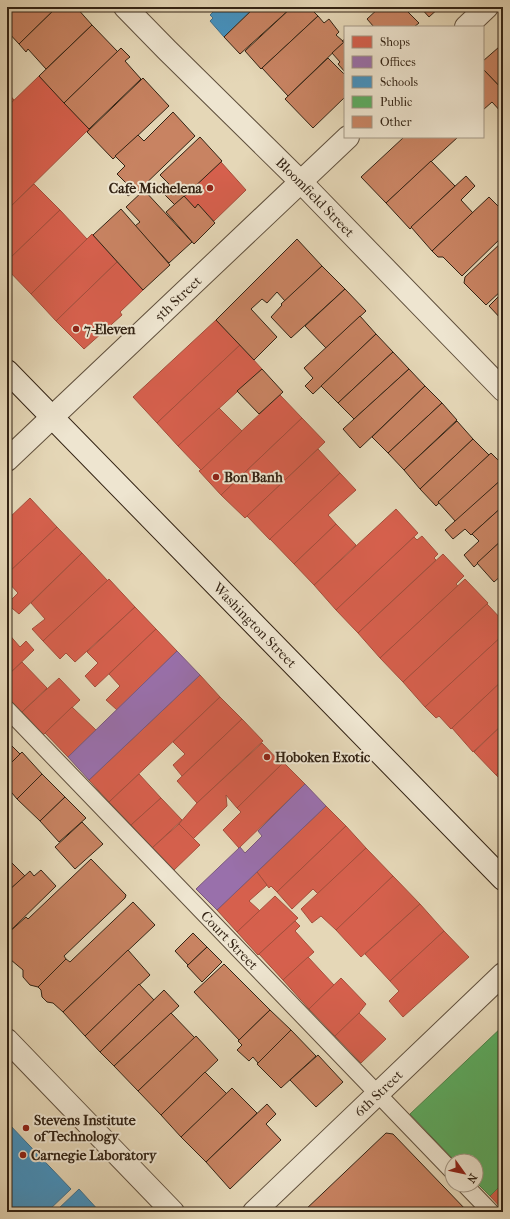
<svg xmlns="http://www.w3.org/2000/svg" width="510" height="1219" viewBox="0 0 510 1219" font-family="'IM FELL French Canon',serif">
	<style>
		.shops { fill: #d6604d; stroke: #a54e3c }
		.offices { fill: #9970ab; stroke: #7a597e }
		.schools { fill: #4393c3; stroke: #3e718e }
		.public { fill: #5aae61; stroke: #4e844a }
		.building { fill: #c88362; stroke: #332314 }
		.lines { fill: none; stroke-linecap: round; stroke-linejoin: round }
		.service-casing { stroke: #60503d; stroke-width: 18 }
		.minor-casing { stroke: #60503d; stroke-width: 24 }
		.tertiary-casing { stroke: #60503d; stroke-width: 24 }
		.secondary-casing { stroke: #332314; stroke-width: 24 }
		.service { stroke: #eee5d0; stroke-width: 16 }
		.minor { stroke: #eee5d0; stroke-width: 22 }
		.tertiary { stroke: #eee5d0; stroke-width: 22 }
		.secondary { stroke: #eee5d0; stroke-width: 22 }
		.poi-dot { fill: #8f2418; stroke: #eee5d0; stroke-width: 1.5 }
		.labels { text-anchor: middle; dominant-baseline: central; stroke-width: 4; stroke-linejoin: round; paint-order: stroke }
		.poi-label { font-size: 14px; font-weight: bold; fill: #332314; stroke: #eee5d0; text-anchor: start }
		.street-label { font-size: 14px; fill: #332314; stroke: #eee5d0 }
	</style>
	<rect width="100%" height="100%" fill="#e5d7b7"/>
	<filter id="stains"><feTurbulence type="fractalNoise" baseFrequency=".005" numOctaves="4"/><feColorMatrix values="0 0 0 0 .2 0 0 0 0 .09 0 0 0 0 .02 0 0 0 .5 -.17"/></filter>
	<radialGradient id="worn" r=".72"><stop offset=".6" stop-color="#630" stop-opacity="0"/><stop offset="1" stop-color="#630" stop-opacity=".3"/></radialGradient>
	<g class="shops">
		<path d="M39,76L89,129L7,210V107Z"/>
		<path d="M7,92L14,100L7,107Z"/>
		<path d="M221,162L246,190L214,221L198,204L195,208L184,196Z"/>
		<path d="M34,184L60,210L7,261V210Z"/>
		<path d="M60,210L87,239L31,294L7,269V261Z"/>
		<path d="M92,234L117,262L56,321L31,294Z"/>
		<path d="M117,262L143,290L120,312L122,315L84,349L56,321Z"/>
		<path d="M216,320L240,345L157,423L133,397Z"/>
		<path d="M240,345L262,369L178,446L157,423Z"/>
		<path d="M280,395L302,418L221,495L199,471Z"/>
		<path d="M219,408L242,431L201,470L178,446Z"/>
		<path d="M302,418L325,442L245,518L221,495Z"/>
		<path d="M318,449L340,473L270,540L247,516Z"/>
		<path d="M340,473L356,490L328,515L336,524L294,564L270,539Z"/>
		<path d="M30,498L57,527L7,574V520Z"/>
		<path d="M396,509L418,533L336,610L314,585Z"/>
		<path d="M336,524L356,545L314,585L294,564Z"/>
		<path d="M57,527L82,553L19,614L7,604L18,593L7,581V574Z"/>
		<path d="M422,536L438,554L434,558L436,560L358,633L336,610L414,537L417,540Z"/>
		<path d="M82,553L108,581L43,641L32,629L45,619L31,603Z"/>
		<path d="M443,554L464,576L456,584L458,586L380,658L358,633Z"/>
		<path d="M109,579L135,607L75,662L66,653L60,659L43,641Z"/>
		<path d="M465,579L488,603L403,682L380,658Z"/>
		<path d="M487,604L503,621V635L425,707L403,682Z"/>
		<path d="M135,607L156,629L95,687L85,676L98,663L87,652Z"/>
		<path d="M156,629L177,651L117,710L106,700L120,686L109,674Z"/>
		<path d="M7,632L20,647L26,641L34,650L7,676Z"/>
		<path d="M503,635V680L451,729L439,716L436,718L425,707Z"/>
		<path d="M22,662L47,688L21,713L7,699V676Z"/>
		<path d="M200,675L220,697L109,802L89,780Z"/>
		<path d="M59,678L80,700L43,735L22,712Z"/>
		<path d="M503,680V724L473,752L452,728Z"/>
		<path d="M220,697L242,719L182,776L173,765L185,754L173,742Z"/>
		<path d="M72,707L96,730L68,757L45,733Z"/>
		<path d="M242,719L263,741L197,803L177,781Z"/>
		<path d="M503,724V769L496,775L474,752Z"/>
		<path d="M262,743L282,764L237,808L226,795L227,806L193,839L179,824L197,803Z"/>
		<path d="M284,763L305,784L239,848L223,830L241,812L237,808L282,764Z"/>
		<path d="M503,769V782L496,775Z"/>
		<path d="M139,774L161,798L131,825L109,802Z"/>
		<path d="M161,798L182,820L152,848L131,825Z"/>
		<path d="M326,806L346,826L277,892L271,886L269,888L257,872Z"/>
		<path d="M179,824L200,845L173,871L152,848Z"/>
		<path d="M346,826L366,848L318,894L313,889L292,909L277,892Z"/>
		<path d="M366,848L393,876L336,930L321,916L312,923L301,909Z"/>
		<path d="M257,872L267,885L249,901L260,911L237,932L217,910Z"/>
		<path d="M393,876L420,904L361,957L336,930Z"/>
		<path d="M275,896L298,918L258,955L237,932Z"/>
		<path d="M420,904L444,931L390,981L365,954Z"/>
		<path d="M295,921L300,926L295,931L314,952L283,980L259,954Z"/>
		<path d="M444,931L469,957L403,1017L389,1001L399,991L390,981Z"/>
		<path d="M308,957L334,985L309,1009L283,980Z"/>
		<path d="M341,978L366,1004L359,1013L335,1036L309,1009Z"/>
		<path d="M359,1013L386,1039L361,1063L335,1036Z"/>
		<path d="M503,1183V1210L490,1196Z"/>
	</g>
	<g class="offices">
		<path d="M177,651L200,675L89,780L68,757Z"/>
		<path d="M305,784L326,806L217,910L196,889L239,848L240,847L245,853L262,836L258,831Z"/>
	</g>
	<g class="schools">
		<path d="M218,7H255L224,37L210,21L213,18L210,15Z"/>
		<path d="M7,1122L71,1189L47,1212H7Z"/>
		<path d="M79,1189L100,1212H55Z"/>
	</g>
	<path class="public" d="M503,1026V1183L490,1196L476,1182V1161H455L410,1114Z"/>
	<g class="building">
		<path d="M7,7H57L19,44L7,31Z"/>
		<path d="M57,7H76L92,25L46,69L28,49L26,52L19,44Z"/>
		<path d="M255,7H292L240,54L224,37Z"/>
		<path d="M292,7H309L318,16L261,69L245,51Z"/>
		<path d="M380,7H403L419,23L414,27H374L367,19Z"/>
		<path d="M420,7H440L429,17Z"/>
		<path d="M318,16L324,23L329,19L339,32L336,35L344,42L288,96L262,68Z"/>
		<path d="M92,25L118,52L64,103L39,76Z"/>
		<path d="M345,39V72L338,64L340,62L332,53L344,42L342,41Z"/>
		<path d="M499,47L503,51V90L483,69V61Z"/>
		<path d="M121,48L130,57L125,61L141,79L89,129L64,103Z"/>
		<path d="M328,58L345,75V97L313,128L285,99Z"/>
		<path d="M483,69L503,90V114L492,102L483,110Z"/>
		<path d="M143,78L169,106L113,159L87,132Z"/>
		<path d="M173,112L195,136L134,195L132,193L128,196L122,189L127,184L117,174L125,166L115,156L138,135L144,141Z"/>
		<path d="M200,137L222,161L175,205L163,193L166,189L165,188L169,184L160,175Z"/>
		<path d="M404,137H458L386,203L361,177Z"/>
		<path d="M431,161L455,186L410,229L386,203Z"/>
		<path d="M466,176L475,186L461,200L473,213L432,251L411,227Z"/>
		<path d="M144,190L192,242L169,263L135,226L140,222L126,207Z"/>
		<path d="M184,196L195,208L198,204L215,223L194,244L166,212Z"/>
		<path d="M489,197L503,211V236L462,276L443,257H438L432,251Z"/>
		<path d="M121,209L170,265L143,290L93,235Z"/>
		<path d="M297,239L322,266L285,301L277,292L267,303L262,299L251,309L277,337L254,360L216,320Z"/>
		<path d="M503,241V289L486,305L464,283L465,277Z"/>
		<path d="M322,266L345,289L291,338L271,317L282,305L281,304Z"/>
		<path d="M345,289L366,311L326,348L305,326Z"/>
		<path d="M503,292V321L489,306Z"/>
		<path d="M360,316L376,334L313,394L305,386L313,378L304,368Z"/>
		<path d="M376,334L393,352L338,403L321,386Z"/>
		<path d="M393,352L409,369L354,419L338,403Z"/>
		<path d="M262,369L283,392L259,414L237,391Z"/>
		<path d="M409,369L425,386L360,448L343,429Z"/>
		<path d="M425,386L442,403L388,453L372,437Z"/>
		<path d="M442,403L457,420L404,470L388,453Z"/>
		<path d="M457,421L473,439L420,489L404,470Z"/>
		<path d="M473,439L489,455L436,506L420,489Z"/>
		<path d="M491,453L503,465V478L456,522L438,502Z"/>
		<path d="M503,478V506L472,534L471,535L465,529L453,539L445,530Z"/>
		<path d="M503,506V539L474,567L464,555L479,541L472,534Z"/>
		<path d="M503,539V574L494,582L477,563Z"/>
		<path d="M7,741L20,754L7,767Z"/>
		<path d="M22,752L42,774L17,799L7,787V767Z"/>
		<path d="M42,774L65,797L40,821L17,799Z"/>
		<path d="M65,797L86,818L59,842L40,821Z"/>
		<path d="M82,822L103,844L75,869L55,847Z"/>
		<path d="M7,858L25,876L7,892Z"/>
		<path d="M91,859L126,895L125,898L64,956L66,959L38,987L30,985L23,977V970L11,960L7,959V934L26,917L28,919Z"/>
		<path d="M41,870L56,886L7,934V892L30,871L34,876Z"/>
		<path d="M133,902L155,925L63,1012L53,1003L47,1002L42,997L41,990L38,987L66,959L70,962Z"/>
		<path d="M193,933L207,947L188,965L175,951Z"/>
		<path d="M207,947L222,962L202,982L187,966Z"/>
		<path d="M128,950L150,975L85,1036L63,1012Z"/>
		<path d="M224,964L270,1010L239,1040L194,992Z"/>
		<path d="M139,984L154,1000L100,1052L85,1036Z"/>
		<path d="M164,990L179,1006L114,1066L100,1052Z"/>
		<path d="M270,1010L291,1030L258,1063L253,1057L249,1061L237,1050L242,1045L238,1041Z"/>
		<path d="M171,1013L195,1038L138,1091L114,1066Z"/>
		<path d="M291,1030L316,1056L281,1088L257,1064Z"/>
		<path d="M196,1036L218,1060L161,1115L138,1091Z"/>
		<path d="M318,1055L343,1082L316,1107L290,1080Z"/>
		<path d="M205,1072L227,1094L181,1137L161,1115Z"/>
		<path d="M232,1088L257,1113L206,1162L181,1137Z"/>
		<path d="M267,1104L276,1114L266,1124L281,1140L230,1189L206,1162Z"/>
		<path d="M386,1133L393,1134L468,1212H303Z"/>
	</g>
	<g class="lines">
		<defs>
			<g id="service">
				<path id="s1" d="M7,709L452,1171"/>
				<path d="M465,1185L491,1212"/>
			</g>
			<g id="minor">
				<path d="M466,27L487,7"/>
				<path id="s2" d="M7,460L348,137"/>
				<path id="s3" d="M254,1212L503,974"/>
			</g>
			<g id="tertiary">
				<path id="s4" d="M125,7L167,50L300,181L503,390"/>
				<path d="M7,1040L173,1212"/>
			</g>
			<g id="secondary">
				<path id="s5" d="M7,371L503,879"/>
			</g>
		</defs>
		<use href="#service" class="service-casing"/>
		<use href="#minor" class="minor-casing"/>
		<use href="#tertiary" class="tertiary-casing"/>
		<use href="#secondary" class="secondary-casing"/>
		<use href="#service" class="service"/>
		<use href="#minor" class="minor"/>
		<use href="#tertiary" class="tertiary"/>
		<use href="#secondary" class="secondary"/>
	</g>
	<g class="poi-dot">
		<circle cx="210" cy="188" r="4"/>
		<circle cx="76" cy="329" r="4"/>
		<circle cx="216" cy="477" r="4"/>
		<circle cx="267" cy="757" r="4"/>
		<circle cx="26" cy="1128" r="4"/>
		<circle cx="23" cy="1155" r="4"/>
	</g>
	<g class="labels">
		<g class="poi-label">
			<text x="202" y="188" text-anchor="end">Cafe Michelena</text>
			<text x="84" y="329">7-Eleven</text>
			<text x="224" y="477">Bon Banh</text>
			<text x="275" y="757">Hoboken Exotic</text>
			<text x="34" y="1120">Stevens Institute<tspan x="34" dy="16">of Technology</tspan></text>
			<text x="31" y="1155">Carnegie Laboratory</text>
		</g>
		<g class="street-label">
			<text stroke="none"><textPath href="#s4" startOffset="269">Bloomfield Street</textPath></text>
			<text stroke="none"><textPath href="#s2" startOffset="235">5th Street</textPath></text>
			<text stroke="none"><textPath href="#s5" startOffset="355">Washington Street</textPath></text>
			<text stroke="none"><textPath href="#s1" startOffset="321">Court Street</textPath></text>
			<text stroke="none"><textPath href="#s3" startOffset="172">6th Street</textPath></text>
		</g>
	</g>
	<rect width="510" height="1219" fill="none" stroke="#e5d7b7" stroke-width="24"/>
	<rect x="8" y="8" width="494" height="1203" fill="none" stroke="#332314" stroke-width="2"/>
	<rect x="12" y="12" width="486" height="1195" fill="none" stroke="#332314"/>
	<rect x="344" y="26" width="140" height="112" fill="#eee5d0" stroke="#a39785"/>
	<rect x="352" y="36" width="20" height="12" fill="#d6604d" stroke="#a39785"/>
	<text x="380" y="46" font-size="12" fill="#332314">Shops</text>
	<rect x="352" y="56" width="20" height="12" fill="#9970ab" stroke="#a39785"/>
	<text x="380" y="66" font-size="12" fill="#332314">Offices</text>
	<rect x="352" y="76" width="20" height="12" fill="#4393c3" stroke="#a39785"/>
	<text x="380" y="86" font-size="12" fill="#332314">Schools</text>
	<rect x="352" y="96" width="20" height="12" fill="#5aae61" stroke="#a39785"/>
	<text x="380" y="106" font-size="12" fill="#332314">Public</text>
	<rect x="352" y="116" width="20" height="12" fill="#c88362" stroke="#a39785"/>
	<text x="380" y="126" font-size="12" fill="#332314">Other</text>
	<g transform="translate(464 1173) rotate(123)"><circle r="19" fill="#eee5d0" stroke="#a39785"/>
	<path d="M0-3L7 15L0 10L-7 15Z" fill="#8f2418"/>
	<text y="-6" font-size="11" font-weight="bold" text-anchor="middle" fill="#332314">N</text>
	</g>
	<rect width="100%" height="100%" filter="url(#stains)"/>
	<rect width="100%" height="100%" fill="url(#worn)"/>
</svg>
